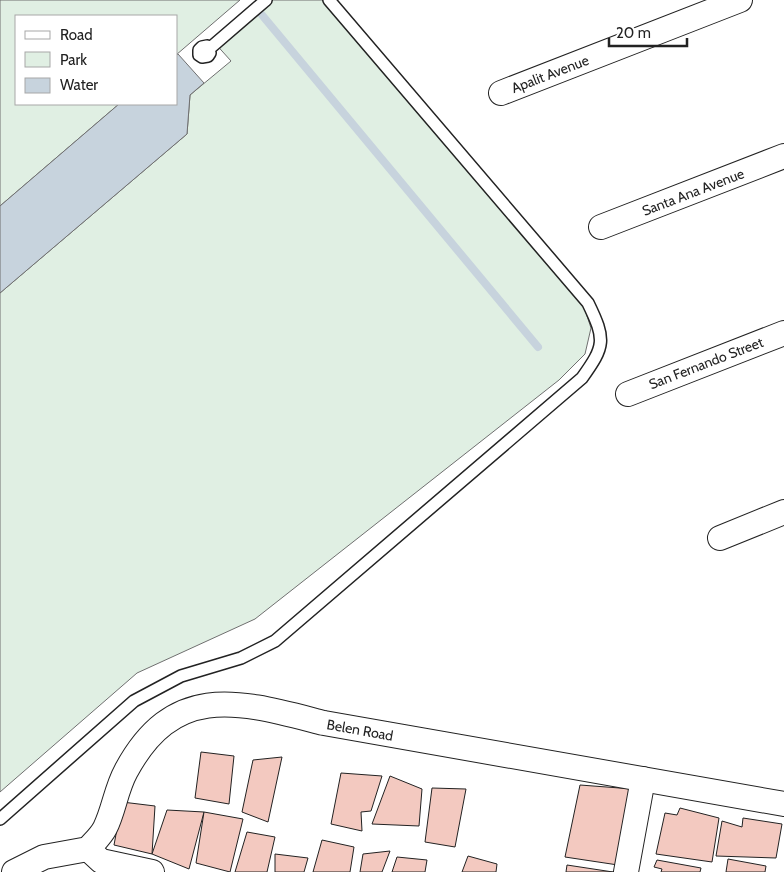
<svg xmlns="http://www.w3.org/2000/svg" width="784" height="872" viewBox="0 0 784 872" font-family="Cabin,sans-serif">
	<style>
		.green { fill: #e0efe3; stroke: #6f6f6f }
		.water { fill: #c7d3dd; stroke: #6f6f6f }
		.lines { fill: none; stroke-linecap: round; stroke-linejoin: round }
		.stream { stroke: #c7d3dd; stroke-width: 8 }
		.building { fill: #f3c9c0; stroke: #222 }
		.lane-casing { stroke: #222; stroke-width: 14 }
		.street-casing { stroke: #222; stroke-width: 26 }
		.lane { stroke: #fff; stroke-width: 11 }
		.street { stroke: #fff; stroke-width: 24 }
		.labels { text-anchor: middle; dominant-baseline: central; stroke-width: 4; stroke-linejoin: round; paint-order: stroke }
		.street-label { font-size: 14px; fill: #222; stroke: #fff }
	</style>
	<rect width="100%" height="100%" fill="#fff"/>
	<g class="green">
		<path d="M0,0H240L176,55V16H16V104H119L0,206Z"/>
		<path d="M262,0H325L584,307L591,328L585,354L559,380L255,619L137,673L0,792V293L187,134L190,95L231,61L213,41Z"/>
	</g>
	<path class="water" d="M178,54L204,83L190,95L187,134L0,293V206L119,104H176V55Z"/>
	<g class="lines">
		<path class="stream" d="M262,15L538,347"/>
	</g>
	<g class="building">
		<path d="M201,752L234,756L229,804L195,798Z"/>
		<path d="M282,757L268,822L242,812L253,760Z"/>
		<path d="M341,773L382,776L371,811L361,812L362,831L331,824Z"/>
		<path d="M390,776L422,789L419,826L372,824Z"/>
		<path d="M580,785L633,789L618,865L565,857Z"/>
		<path d="M432,788L466,789L455,847L425,842Z"/>
		<path d="M122,802L155,806L152,854L114,845Z"/>
		<path d="M680,808L719,818L712,862L656,854L665,813L677,815Z"/>
		<path d="M167,810L204,812L189,869L152,854Z"/>
		<path d="M204,812L243,819L230,872L196,863Z"/>
		<path d="M743,818L782,824L776,858L716,856L722,821L742,827Z"/>
		<path d="M247,832L275,837L267,872H235Z"/>
		<path d="M322,840L354,847L350,872H313Z"/>
		<path d="M390,851L382,872H360L363,854Z"/>
		<path d="M275,854L308,858L304,872H275Z"/>
		<path d="M468,856L497,864L496,872H462Z"/>
		<path d="M397,857L427,860L425,872H392Z"/>
		<path d="M728,859L766,866L765,872H726Z"/>
		<path d="M657,860L701,868L700,872H661L662,869L654,867Z"/>
		<path d="M567,865L613,872H566Z"/>
	</g>
	<g class="lines">
		<defs>
			<g id="lane">
				<path d="M209,49L207,46L202,47L199,50V55L202,57L208,56L210,53L209,49L266,0"/>
				<path d="M0,819L134,701L181,676L241,658L275,641L582,378C605,346 606,340 588,303L329,0"/>
			</g>
			<g id="street">
				<path d="M501,93L740,0"/>
				<path d="M601,227L784,156"/>
				<path d="M628,394L784,333"/>
				<path d="M720,538L784,512"/>
				<path d="M88,849L101,861L152,872"/>
				<path d="M14,872L44,857L88,849C94,842 101,836 105,828C114,810 116,789 126,771C175,680 241,702 324,723L784,804"/>
				<path d="M626,872L643,779"/>
			</g>
		</defs>
		<use href="#lane" class="lane-casing"/>
		<use href="#street" class="street-casing"/>
		<use href="#lane" class="lane"/>
		<use href="#street" class="street"/>
	</g>
	<g class="labels">
		<g class="street-label">
			<text transform="translate(550 74) rotate(-21)">Apalit Avenue</text>
			<text transform="translate(693 192) rotate(-21)">Santa Ana Avenue</text>
			<text transform="translate(706 363) rotate(-21)">San Fernando Street</text>
			<text transform="translate(360 730) rotate(10)">Belen Road</text>
		</g>
	</g>
	<rect x="15" y="15" width="162" height="90" fill="#ffffff" stroke="#a7a7a7"/>
	<rect x="25" y="31" width="25" height="8" fill="#ffffff" stroke="#a7a7a7"/>
	<text x="60" y="40" font-size="15" fill="#222222">Road</text>
	<rect x="25" y="52" width="25" height="15" fill="#e0efe3" stroke="#a7a7a7"/>
	<text x="60" y="65" font-size="15" fill="#222222">Park</text>
	<rect x="25" y="78" width="25" height="15" fill="#c7d3dd" stroke="#a7a7a7"/>
	<text x="60" y="90" font-size="15" fill="#222222">Water</text>
	<path d="M609 38v8h78v-8" fill="none" stroke="#222222" stroke-width="2.5"/>
	<text x="616" y="38" font-size="15" fill="#222222" stroke="#ffffff" stroke-width="4" paint-order="stroke">20 m</text>
</svg>
